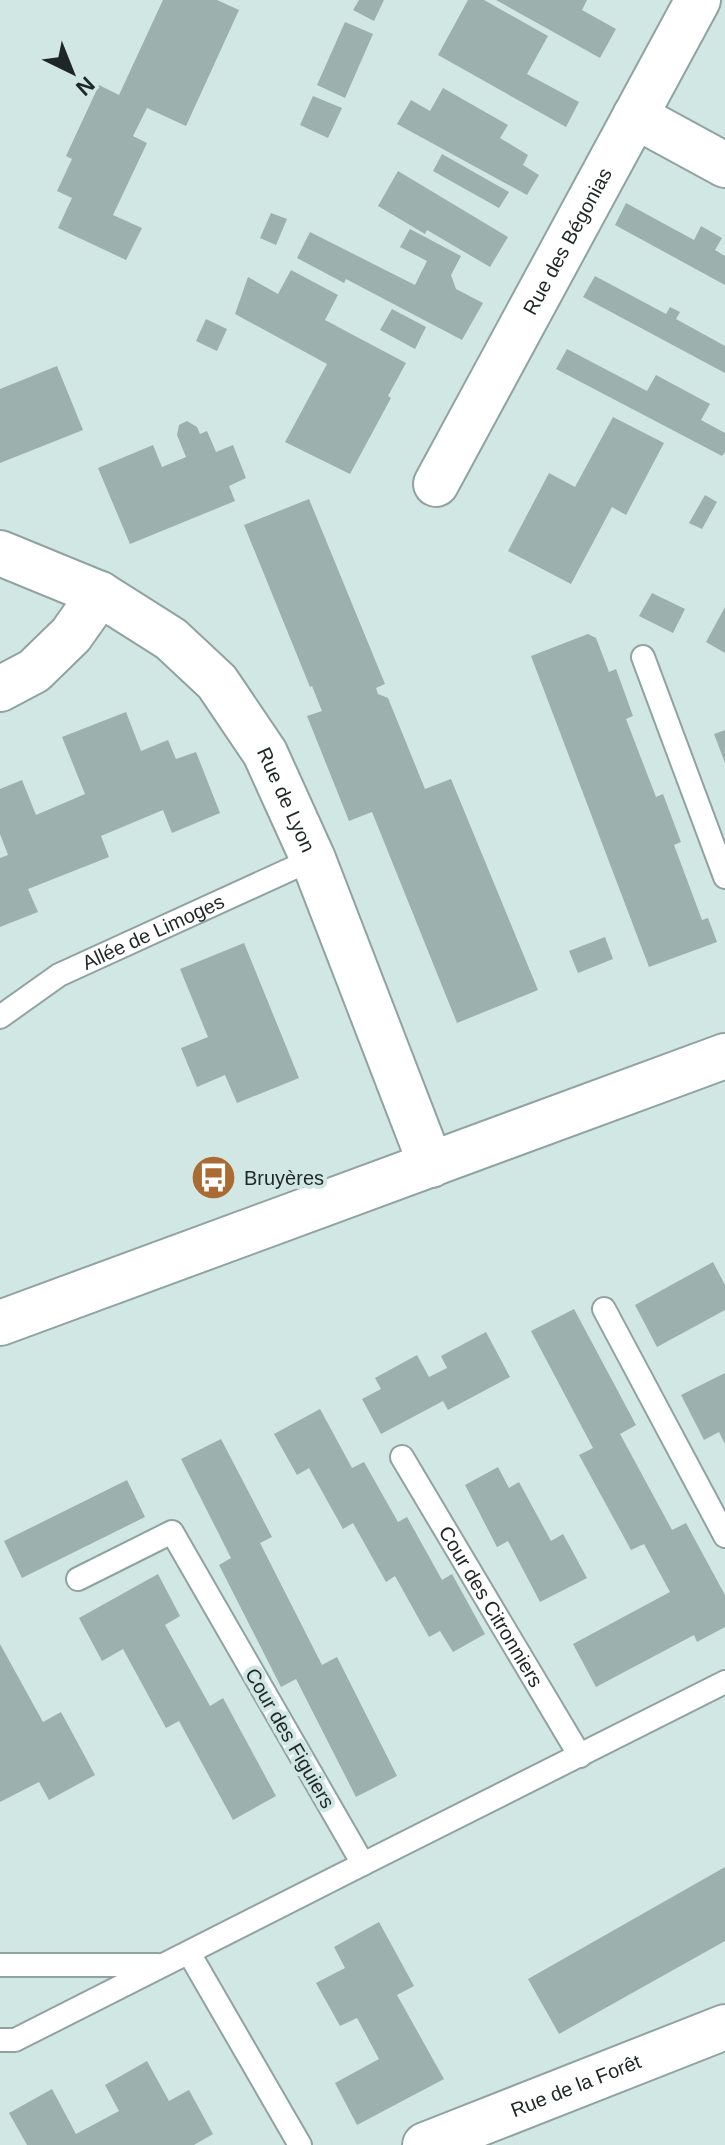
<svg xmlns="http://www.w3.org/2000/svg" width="725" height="2145" viewBox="0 0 725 2145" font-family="Helvetica,sans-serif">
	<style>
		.building { fill: #9cb1ae }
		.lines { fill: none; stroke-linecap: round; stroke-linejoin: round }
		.service-casing { stroke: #8fa3a1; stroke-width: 26 }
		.minor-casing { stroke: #8fa3a1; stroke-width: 48 }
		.secondary-casing { stroke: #8fa3a1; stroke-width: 48 }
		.service { stroke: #fff; stroke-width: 22 }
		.minor { stroke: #fff; stroke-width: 44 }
		.secondary { stroke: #fff; stroke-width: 44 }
		.labels { text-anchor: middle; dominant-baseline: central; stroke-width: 8; stroke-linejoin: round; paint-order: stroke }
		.street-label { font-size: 20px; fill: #1f2726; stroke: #d1e7e4 }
		.poi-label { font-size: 20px; fill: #1f2726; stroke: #d1e7e4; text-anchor: start }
	</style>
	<rect width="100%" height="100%" fill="#d1e7e4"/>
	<g class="building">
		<path d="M163,0H217L239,10L186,126L147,108L133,136L147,143L113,215L142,228L126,260L58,228L72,198L57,191L72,159L66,156L99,85L119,95Z"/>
		<path d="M359,0H384L374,21L353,10Z"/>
		<path d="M468,0H484L548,36L527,74L579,102L566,127L438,55Z"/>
		<path d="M496,0H587L582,10L616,29L600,58Z"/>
		<path d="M345,22L373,34L345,98L317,85Z"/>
		<path d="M443,88L508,125L500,138L528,155L523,165L539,175L527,195L397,124L411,100L430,111Z"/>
		<path d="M313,96L342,108L328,138L300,125Z"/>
		<path d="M442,154L509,192L499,208L433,171Z"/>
		<path d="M398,171L508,237L490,267L427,230L425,234L378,206Z"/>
		<path d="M626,203L694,240L701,226L722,238L715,250L725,256V285L615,225Z"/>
		<path d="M271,213L287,219L276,245L260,238Z"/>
		<path d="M410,229L461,256L451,275L456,289L483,303L462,340L346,279L344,283L297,258L310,232L415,285L427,261L400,247Z"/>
		<path d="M291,270L338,295L325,320L406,363L388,396L391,398L350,474L285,442L327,364L235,314L248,277L278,294Z"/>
		<path d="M595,276L666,314L670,307L680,312L676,319L725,346V373L583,297Z"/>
		<path d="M392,309L426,327L415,349L380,330Z"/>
		<path d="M206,319L227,329L217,351L196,341Z"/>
		<path d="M567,349L647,391L656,375L710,404L701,420L725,433V452L722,456L556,369Z"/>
		<path d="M57,366L83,430L0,463V389Z"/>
		<path d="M613,417L664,443L626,515L612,507L571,584L508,551L549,473L575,487Z"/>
		<path d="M187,421L197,427L200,434L207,431L216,452L233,445L246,478L229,486L235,501L130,544L98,468L153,445L162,467L186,457L177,435L179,425Z"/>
		<path d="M705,495L717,502L702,529L689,523Z"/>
		<path d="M309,499L385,684L376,688L378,694L388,698L425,789L451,779L538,990L457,1023L372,812L349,821L307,716L322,711L312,686L310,687L244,525Z"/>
		<path d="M652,593L685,609L673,633L639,616Z"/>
		<path d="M725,607V653L706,642Z"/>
		<path d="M588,634L596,638L609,672L616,669L633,716L626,719L656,797L663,794L681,842L674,845L702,920L708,918L717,942L649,967L531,656Z"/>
		<path d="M126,712L141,751L168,740L176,759L196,752L220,813L172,833L163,810L101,836L109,857L28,889L38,912L0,927V858L8,855L0,834V789L22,780L36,815L85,794L62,737Z"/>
		<path d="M725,730V763L714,734Z"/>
		<path d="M605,937L613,959L578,973L569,951Z"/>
		<path d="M244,943L299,1078L237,1103L225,1075L197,1087L181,1048L208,1037L180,969Z"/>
		<path d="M713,1262L725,1285V1310L657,1347L635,1305Z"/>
		<path d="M574,1309L636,1425L620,1434L672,1530L686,1523L725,1595V1627L697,1642L694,1635L596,1687L573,1644L670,1592L644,1544L631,1550L579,1455L593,1448L531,1331Z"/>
		<path d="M486,1332L510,1377L448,1410L443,1401L381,1434L362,1399L381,1389L375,1378L417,1355L429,1377L447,1368L441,1356Z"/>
		<path d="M725,1373V1444L719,1432L704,1440L681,1395Z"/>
		<path d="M320,1409L352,1468L364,1462L398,1522L407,1517L442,1580L452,1574L485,1634L453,1652L440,1631L429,1637L395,1576L386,1582L353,1523L343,1529L309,1468L297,1475L274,1434Z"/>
		<path d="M221,1439L272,1537L260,1543L322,1665L337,1657L397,1776L356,1797L296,1679L281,1687L219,1565L231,1558L181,1459Z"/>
		<path d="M498,1467L509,1488L519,1482L551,1541L563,1534L587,1578L540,1602L508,1541L497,1547L465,1485Z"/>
		<path d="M127,1480L145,1517L22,1578L4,1541Z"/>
		<path d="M158,1574L180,1616L165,1625L210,1706L223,1698L276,1796L233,1820L179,1721L166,1728L123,1649L102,1661L79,1618Z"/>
		<path d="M0,1644L43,1722L61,1712L95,1775L49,1800L39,1782L0,1802Z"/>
		<path d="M725,1867V1941L559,2034L528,1979Z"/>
		<path d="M379,1922L414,1986L397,1995L444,2079L357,2125L335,2083L379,2059L357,2018L340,2026L316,1983L345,1968L334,1947Z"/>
		<path d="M147,2061L169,2101L189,2090L213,2134L194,2145H27L9,2113L52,2089L76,2134L119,2111L105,2085Z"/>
	</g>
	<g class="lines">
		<defs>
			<g id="service">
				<path d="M643,657L725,877"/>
				<path id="s1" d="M0,1017L59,975L313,859"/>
				<path d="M604,1309L725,1536"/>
				<path id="s2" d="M402,1457L580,1756"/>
				<path d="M363,1864L725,1682"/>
				<path d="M189,1953L300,2145"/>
				<path d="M0,1965H157"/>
				<path d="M0,2040H15L363,1864L172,1532L78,1579"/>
			</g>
			<g id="minor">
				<path d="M635,116L725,165"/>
				<path id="s3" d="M436,484L698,0"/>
				<path id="s4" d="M0,553L100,594L171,639L217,682L265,753L313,859L431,1165"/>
				<path d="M0,689L34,671L71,635L100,594"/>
				<path id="s5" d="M425,2145L725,2027"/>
			</g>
			<path id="secondary" d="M0,1323L725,1056"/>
		</defs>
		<use href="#service" class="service-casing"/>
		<use href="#minor" class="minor-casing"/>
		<use href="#secondary" class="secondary-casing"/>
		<use href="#service" class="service"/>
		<use href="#minor" class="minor"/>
		<use href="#secondary" class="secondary"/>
	</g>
	<defs>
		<symbol id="bus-disc" viewBox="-11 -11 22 22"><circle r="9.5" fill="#aa6a33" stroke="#d1e7e4"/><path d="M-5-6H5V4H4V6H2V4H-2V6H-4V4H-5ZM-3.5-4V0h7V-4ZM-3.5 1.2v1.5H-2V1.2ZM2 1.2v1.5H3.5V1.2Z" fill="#fff"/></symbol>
	</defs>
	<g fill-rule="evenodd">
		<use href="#bus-disc" x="188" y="1152" width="51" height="51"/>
	</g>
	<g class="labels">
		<g class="street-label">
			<text stroke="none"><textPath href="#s3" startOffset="276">Rue des Bégonias</textPath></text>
			<text stroke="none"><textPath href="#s4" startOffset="392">Rue de Lyon</textPath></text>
			<text stroke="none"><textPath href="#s1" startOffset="176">Allée de Limoges</textPath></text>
			<text stroke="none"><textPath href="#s2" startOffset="174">Cour des Citronniers</textPath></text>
			<text transform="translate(290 1738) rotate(60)">Cour des Figuiers</text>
			<text stroke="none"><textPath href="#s5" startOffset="162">Rue de la Forêt</textPath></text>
		</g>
		<g class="poi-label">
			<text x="244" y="1178">Bruyères</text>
		</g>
	</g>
	<g transform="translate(72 72) rotate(137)" stroke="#d1e7e4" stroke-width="6" paint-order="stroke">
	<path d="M0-6L14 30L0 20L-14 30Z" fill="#1f2726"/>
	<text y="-12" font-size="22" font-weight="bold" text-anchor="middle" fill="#1f2726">N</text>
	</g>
</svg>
